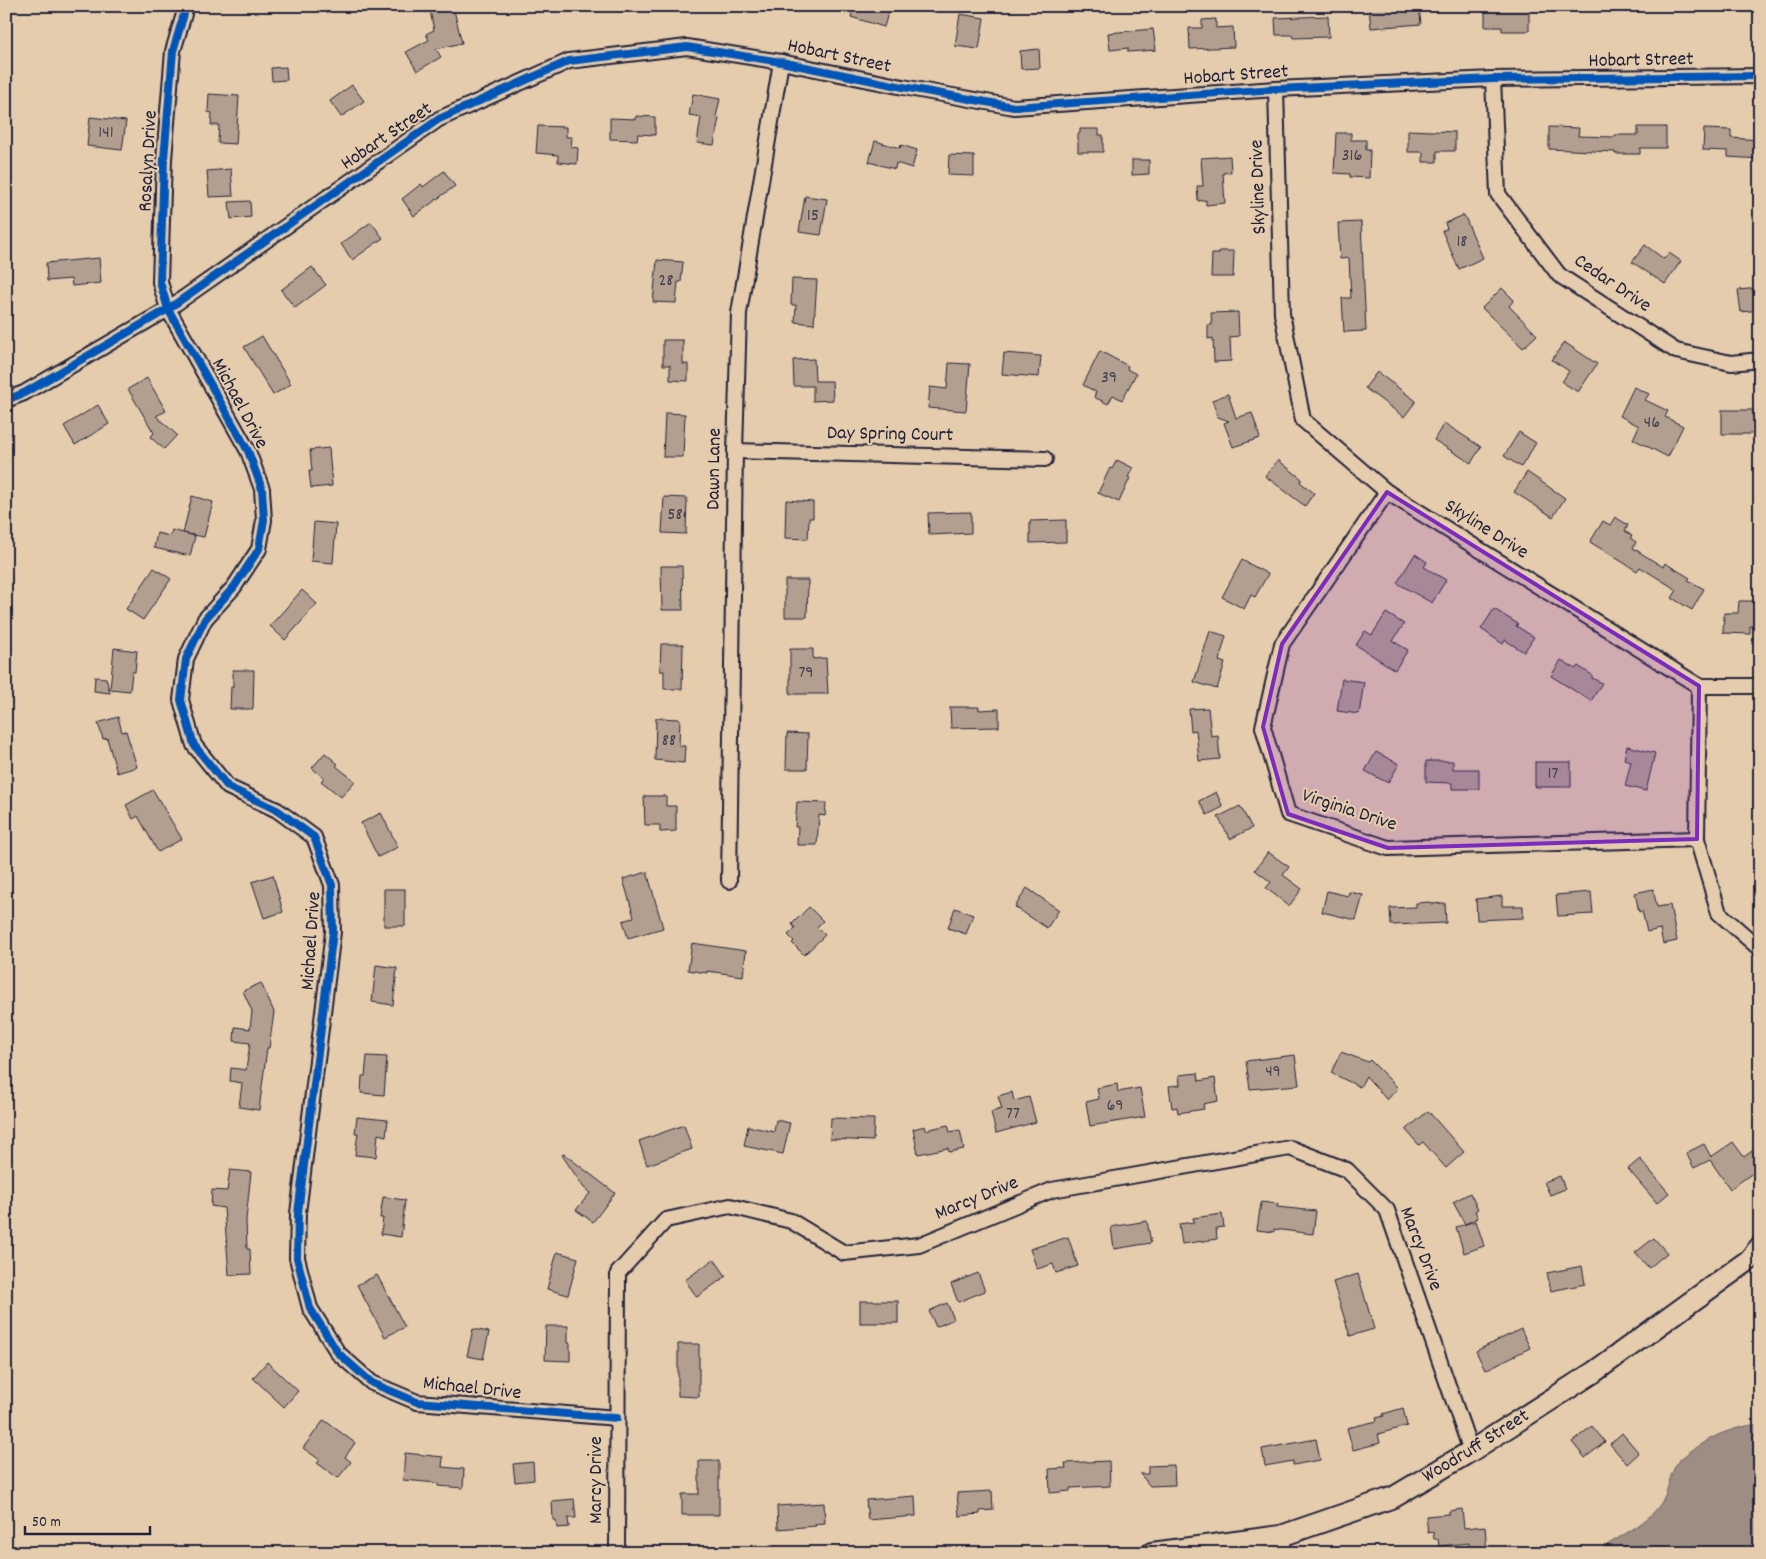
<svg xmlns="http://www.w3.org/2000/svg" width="1766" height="1559" viewBox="0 0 1766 1559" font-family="Dekko,sans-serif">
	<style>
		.water { fill: #9d8d83; stroke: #6c6266 }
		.building { fill: #b29f8f; stroke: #22223b }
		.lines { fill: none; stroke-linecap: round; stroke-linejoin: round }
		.street-casing { stroke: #22223b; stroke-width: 18 }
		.secondary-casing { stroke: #22223b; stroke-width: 24 }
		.street { stroke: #e5ccad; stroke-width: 14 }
		.secondary { stroke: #e5ccad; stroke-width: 20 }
		.cycleway-casing { stroke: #e5ccad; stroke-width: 11 }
		.cycleway { stroke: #0057b8; stroke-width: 8 }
		.marked { fill: #7b2cbf; fill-opacity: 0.2; stroke: #7b2cbf; stroke-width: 4; stroke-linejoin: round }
		.labels { text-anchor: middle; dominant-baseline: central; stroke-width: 4; stroke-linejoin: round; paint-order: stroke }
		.number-label { font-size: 18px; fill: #464150 }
		.street-label { font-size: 20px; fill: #22223b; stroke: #e5ccad }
	</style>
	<rect width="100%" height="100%" fill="#e5ccad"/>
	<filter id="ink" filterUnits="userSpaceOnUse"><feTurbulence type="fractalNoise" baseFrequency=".02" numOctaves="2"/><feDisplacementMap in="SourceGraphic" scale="10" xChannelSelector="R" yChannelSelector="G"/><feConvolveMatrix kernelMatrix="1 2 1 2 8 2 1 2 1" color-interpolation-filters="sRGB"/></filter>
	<g filter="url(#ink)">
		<path class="water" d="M1760,1424L1759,1553H1602L1604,1547C1620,1536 1640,1527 1654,1512C1670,1495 1666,1482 1676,1465C1678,1460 1683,1457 1687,1454C1708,1437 1732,1427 1760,1424Z"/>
		<g class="building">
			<path d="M429,6H453L462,43L436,49L441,57L417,71L406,52L429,40L426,34L434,30Z"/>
			<path d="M854,6H890L884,27L851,17Z"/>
			<path d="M1393,6H1419L1421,24L1371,28L1369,8Z"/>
			<path d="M1501,6H1529V31H1502V27H1485V8H1501Z"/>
			<path d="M960,14L984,18L979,49L955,46Z"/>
			<path d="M1328,16L1329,37L1293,38L1292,35H1276L1275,18Z"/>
			<path d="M1216,19V28L1233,27L1234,47L1190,49L1189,28H1202V20Z"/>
			<path d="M1153,29L1156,50L1128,52V48L1110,50L1108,33Z"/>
			<path d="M1039,49L1040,68L1021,69L1020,51Z"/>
			<path d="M286,67L287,80L272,81L271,68Z"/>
			<path d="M352,85L364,101L341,117L330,101Z"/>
			<path d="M209,94L239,96L236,144L218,143L219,125H211L212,113L208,112Z"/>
			<path d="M693,94L720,99L716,117L719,118L714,145L697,143L701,117L689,115Z"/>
			<path d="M636,116L655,117V135L638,134L637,140L610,139V118L636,119Z"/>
			<path d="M90,117L126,121L122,150L87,146Z"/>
			<path d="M538,126L566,127V137H572L571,147L578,148L577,164L558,162V155L536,153Z"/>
			<path d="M1549,127L1579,128L1578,136L1615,137V135H1638V127H1666V148H1640V154H1615V152L1549,149Z"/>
			<path d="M1080,129H1099V135H1103V152H1078V134L1080,133Z"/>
			<path d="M1704,129L1731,130V138L1760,140V159L1728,157V151L1703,150Z"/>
			<path d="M1408,130L1455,132V151H1437V162H1423V152H1408Z"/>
			<path d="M1336,133H1351V140H1366V150H1370L1369,178L1350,177V174L1334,173Z"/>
			<path d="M875,141L900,148L901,145L917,150L912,168L896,163L895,169L869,162Z"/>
			<path d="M949,155L974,156V176L948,175Z"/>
			<path d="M1230,156L1231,172L1223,173L1225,203L1206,205V200L1198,201L1197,186H1203L1201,158Z"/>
			<path d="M1132,160H1149V174L1132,175Z"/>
			<path d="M231,169L233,196L209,197L207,171Z"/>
			<path d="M444,171L455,186L414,216L402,199L421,184L423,187Z"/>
			<path d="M805,196L827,199L821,235L799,232Z"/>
			<path d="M250,201L251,217L231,219L229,202Z"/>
			<path d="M1464,215L1483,258L1459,269L1442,231L1447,229L1445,223Z"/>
			<path d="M371,222L383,238L352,260L341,244Z"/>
			<path d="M1361,222L1366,331L1344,332L1342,298H1351L1349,258L1340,259L1338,223Z"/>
			<path d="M1645,245L1664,259L1669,253L1681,261L1665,284L1632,262Z"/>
			<path d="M1219,251H1234L1233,277H1211L1212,254H1219Z"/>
			<path d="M99,258L101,283L72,286L71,279L47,281L46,263Z"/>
			<path d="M657,260L683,262L681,282H678L676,303L653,302Z"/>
			<path d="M312,267L326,285L295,308L281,290Z"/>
			<path d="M792,279L817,280L814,324L795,322L796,305H791Z"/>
			<path d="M1502,288L1514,300L1509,306L1537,335L1523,348L1482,308Z"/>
			<path d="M1760,288V310L1741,312L1738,290Z"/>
			<path d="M1238,312L1239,336L1230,337L1231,361L1214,362L1213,338L1208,339V325H1212L1211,313Z"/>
			<path d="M262,336L291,384L273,395L244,347Z"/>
			<path d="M663,340H683V364H688V381L670,380V365H663Z"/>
			<path d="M1564,342L1597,364L1578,392L1562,382L1569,371L1552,360Z"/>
			<path d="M1100,351L1128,366L1127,369L1136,374L1122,400L1113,395L1108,404L1094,397L1096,392L1083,385Z"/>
			<path d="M1004,353L1041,356L1039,377L1002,374Z"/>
			<path d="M814,359L815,381H832L833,400L813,401V386H794L793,360Z"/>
			<path d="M949,363L970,364L966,411L928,408L930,387L947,389Z"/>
			<path d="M1377,372L1416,401L1404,417L1365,388Z"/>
			<path d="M147,378L166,411L156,416L177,435L164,449L150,437L154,433L128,389Z"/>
			<path d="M1634,387L1649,394L1645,400L1668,411L1665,417L1683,426L1668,457L1633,439L1639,426L1620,416Z"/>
			<path d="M1228,394L1236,418L1252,413L1260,438L1233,447L1224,423L1229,421L1218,417L1212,400Z"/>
			<path d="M98,405L109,424L75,445L64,426Z"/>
			<rect x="1722" y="410" width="38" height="24"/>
			<path d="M665,413L685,414L683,457H663Z"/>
			<path d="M1444,423L1481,447L1471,463L1434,440Z"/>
			<path d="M1519,432L1536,443L1521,467L1504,456Z"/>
			<path d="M329,448L332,486L311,488L309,471H312L310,450Z"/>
			<path d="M1117,460L1133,468L1128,477L1130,478L1119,502L1098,493L1110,468L1112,469Z"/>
			<path d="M1278,460L1302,479L1300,482L1314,493L1305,506L1265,476Z"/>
			<path d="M1527,472L1565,498L1553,517L1514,492Z"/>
			<path d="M192,496L213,502L204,537L183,533Z"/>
			<path d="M664,497L687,498L686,534L662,533Z"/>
			<path d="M786,500L813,502V518H809L808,539L785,538Z"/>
			<path d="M971,512V533L929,535L928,513Z"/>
			<path d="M1615,517L1628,525L1625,531L1632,536L1630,538L1636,542L1633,548L1663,567L1665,563L1690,578L1688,580L1704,589L1692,610L1672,598L1677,590L1640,567L1637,571L1590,542L1603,521L1610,525Z"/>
			<path d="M1066,520V542L1030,543V521Z"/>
			<path d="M314,522L336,524L333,563L311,561Z"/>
			<path d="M172,530L195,536L190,556L154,548L157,533L170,536Z"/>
			<path d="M1415,554L1427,562L1424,567L1446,580L1432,603L1397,583Z"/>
			<path d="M1242,560L1268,574L1255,597L1251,595L1244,609L1222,597Z"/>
			<path d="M661,566H682L683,610H662Z"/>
			<path d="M154,568L171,579L143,620L126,609Z"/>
			<path d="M785,580H808L807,617H785Z"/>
			<path d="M302,590L317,604L285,640L270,626Z"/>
			<path d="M1739,601H1756L1755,609H1760V627L1750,626V634L1723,633L1724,613H1738Z"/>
			<path d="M1494,609L1518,624L1516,626L1534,637L1524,652L1505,640L1503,644L1481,629Z"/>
			<path d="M1386,613L1404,624L1393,641L1408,650L1395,670L1356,645L1365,631L1372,635Z"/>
			<path d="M1210,631L1226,636L1219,661L1225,663L1217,689L1194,682Z"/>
			<path d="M661,644H683L682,689H664V671H660Z"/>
			<path d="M114,648L137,651L135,672H132L130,691L110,689Z"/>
			<path d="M790,649H813V659L826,658L828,694H790Z"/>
			<path d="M1561,660L1576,669L1578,666L1592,675V678L1602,683L1591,701L1551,676Z"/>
			<path d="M233,670H254L253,709H230L231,687H233Z"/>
			<path d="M95,677L106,678L110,693L94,691Z"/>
			<path d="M1342,679L1364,682L1359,714L1337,711Z"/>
			<path d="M950,707H979V710L999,709V727L951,728Z"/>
			<path d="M1208,708L1211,736L1218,735L1220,759L1199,761L1196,730L1191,731L1189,709Z"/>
			<path d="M118,717L122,732L126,731L137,767L117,773L107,738L103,739L98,723Z"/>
			<path d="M656,718L680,719L679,746H685L684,763L655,760Z"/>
			<path d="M787,733L808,734L807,769H786Z"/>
			<path d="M1627,746L1655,753L1646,791L1625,786L1631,761L1624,759Z"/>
			<path d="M1376,752L1399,764L1388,783L1365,771Z"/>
			<path d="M325,753L338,764L336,766L355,781L341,797L321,781L324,778L312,768Z"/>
			<path d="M1426,761H1453V769H1479V789H1452V783L1426,782Z"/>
			<rect x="1535" y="762" width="36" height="25"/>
			<path d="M153,790L182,839L158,852L138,816L133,819L126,805Z"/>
			<path d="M1216,792L1223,807L1207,815L1199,801Z"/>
			<path d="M644,796H666V806H676V831L660,832V825H645Z"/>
			<path d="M797,802L826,803L825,816L819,815L817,845H797L798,827H795Z"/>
			<path d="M1240,806L1252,828L1230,839L1218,817Z"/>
			<path d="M381,813L398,847L378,857L361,823Z"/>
			<path d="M1268,852L1289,867L1283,875L1302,889L1289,906L1266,888L1271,882L1255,870Z"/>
			<path d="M647,872L663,928L628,938L623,921L634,917L623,879Z"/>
			<path d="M273,875L283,912L264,918L252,882Z"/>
			<path d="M1027,888L1059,910L1047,928L1015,907Z"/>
			<rect x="384" y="889" width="21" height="37"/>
			<path d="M1653,889L1657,907L1670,905L1677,941L1663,944L1660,929L1647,932L1642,911L1639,912L1635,893Z"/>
			<path d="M1327,891L1348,896L1349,892L1363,895L1356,920L1322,912Z"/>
			<path d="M1591,892L1593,914L1558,916L1556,895Z"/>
			<path d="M1502,896V906H1523V918L1477,920L1476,899Z"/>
			<path d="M1431,902L1432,904L1445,903L1446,923L1391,925L1390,908L1416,907V903Z"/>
			<path d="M809,907L823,921L817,927L825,935L804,955L792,943L794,941L788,935L795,928L792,924Z"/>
			<path d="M955,908L973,915L966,934L948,928Z"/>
			<path d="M692,943L746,951L743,976L707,971V973L688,970Z"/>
			<path d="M376,965L397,968L393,1005L372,1002Z"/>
			<path d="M261,983L274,1012L269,1048H267L259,1110L239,1107L242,1083L230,1081L231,1068L246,1070L250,1043L234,1041L235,1027L250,1029L252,1011L243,991Z"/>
			<path d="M1341,1052L1368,1062L1370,1060L1398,1088L1387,1100L1366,1076L1360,1087L1331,1073Z"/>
			<path d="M1295,1055L1299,1085L1250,1089L1246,1061Z"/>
			<path d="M367,1056L387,1057L384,1095L361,1093L362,1076H365Z"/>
			<path d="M1198,1073L1199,1081L1215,1078L1218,1101L1203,1104L1204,1109L1178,1113L1177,1107L1172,1108L1169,1086L1180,1085L1179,1075Z"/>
			<path d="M1117,1084L1118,1092L1140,1088L1145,1117L1090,1126L1086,1102L1099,1099L1097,1088Z"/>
			<path d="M1012,1092L1014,1101L1029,1097L1036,1122L996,1133L991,1112L1002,1109L998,1096Z"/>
			<path d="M1428,1111L1464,1152L1446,1168L1423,1142L1419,1145L1406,1130Z"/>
			<path d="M357,1117L388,1120L386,1136L378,1134L376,1157L355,1155L358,1133H355Z"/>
			<path d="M831,1118L874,1119L873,1141L830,1139Z"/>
			<path d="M776,1120L790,1123L783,1154L744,1146L748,1126L774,1132Z"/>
			<path d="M684,1125L692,1149L647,1165L639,1141Z"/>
			<path d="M948,1125L950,1132L960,1130L964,1149L949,1152L948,1148L918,1154L913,1129L925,1126L926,1130Z"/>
			<path d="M1733,1142L1744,1157L1752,1151L1760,1162V1168L1730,1189L1710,1160L1694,1168L1686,1153L1704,1144L1711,1157Z"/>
			<path d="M564,1154L615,1193L593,1222L576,1210L590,1193L584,1188L562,1155Z"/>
			<path d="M1640,1159L1669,1193L1657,1203L1628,1169Z"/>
			<path d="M230,1170L251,1172L246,1220L247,1249H250L251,1274L229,1275L224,1208L211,1206L212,1190L227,1191Z"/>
			<path d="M1560,1176L1565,1189L1550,1195L1544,1182Z"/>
			<path d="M1470,1193L1478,1209L1475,1211L1478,1218L1465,1224L1453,1202Z"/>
			<path d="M383,1197L405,1200L401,1237L381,1234L383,1218H380Z"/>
			<path d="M1261,1202L1278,1204L1277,1207L1316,1211L1313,1234L1274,1229V1232L1257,1230Z"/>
			<path d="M1222,1214L1224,1227L1216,1228L1217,1239L1182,1244L1179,1224L1194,1222L1193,1218Z"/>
			<path d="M1147,1221L1151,1243L1114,1249L1111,1227Z"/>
			<path d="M1476,1221L1484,1246L1464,1253L1456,1227Z"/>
			<path d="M1068,1237L1078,1266L1056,1273L1053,1264L1037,1269L1030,1249Z"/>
			<path d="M1654,1238L1667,1253L1649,1268L1635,1253Z"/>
			<path d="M557,1252L578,1258L568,1295L547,1289Z"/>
			<path d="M714,1259L726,1276L697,1297L685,1280Z"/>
			<path d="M1582,1266L1585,1284L1551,1291L1547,1273Z"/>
			<path d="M978,1273L985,1291L958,1302L951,1284Z"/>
			<path d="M1358,1274L1374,1329L1350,1336L1333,1282Z"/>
			<path d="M377,1275L405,1327L385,1337L357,1285Z"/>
			<rect x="860" y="1301" width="38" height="22"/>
			<path d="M947,1303L954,1319L936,1327L929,1311Z"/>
			<path d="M546,1326H568V1343H570V1361L545,1360Z"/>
			<path d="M473,1329L489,1332L483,1359L467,1356Z"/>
			<path d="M1521,1329L1530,1348L1485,1370L1476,1351Z"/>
			<path d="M678,1344H699V1397L678,1396Z"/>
			<path d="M267,1362L298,1391L284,1407L253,1378Z"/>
			<path d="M1403,1408L1407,1426L1378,1434L1380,1443L1353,1450L1347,1428L1377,1421L1376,1418L1384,1416L1383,1414Z"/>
			<path d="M324,1420L355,1443L345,1457L351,1462L338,1478L317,1463L320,1460L303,1448Z"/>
			<path d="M1592,1426L1605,1442L1585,1458L1572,1442Z"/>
			<path d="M1622,1433L1639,1453L1627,1464L1610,1444Z"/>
			<path d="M1316,1439L1320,1460L1293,1465V1461L1265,1466L1262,1449Z"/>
			<path d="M405,1453L443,1457L442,1467L464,1469L463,1488L438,1486V1483L403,1480Z"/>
			<path d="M699,1461H719V1515H682V1494H699Z"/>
			<path d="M1109,1461L1110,1486L1070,1488V1491L1050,1493L1049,1469L1066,1468L1065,1463Z"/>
			<path d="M533,1462L534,1480L515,1482L513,1464Z"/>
			<path d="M1174,1465L1175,1485L1150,1486L1140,1474H1148V1466Z"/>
			<path d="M992,1491L993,1510L980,1511V1514L959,1516L957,1493Z"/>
			<path d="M915,1496L916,1516L868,1520L866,1500Z"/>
			<path d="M574,1499L576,1518H568L569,1527L557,1528L556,1520H553L552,1501Z"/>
			<path d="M824,1503L825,1523L815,1524L816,1526L778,1529L777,1506Z"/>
			<path d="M1462,1509L1464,1528L1485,1526L1487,1553H1469V1543L1439,1546L1438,1539H1434L1433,1532L1428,1533L1426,1516L1449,1514V1511Z"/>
		</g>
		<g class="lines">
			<defs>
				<g id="street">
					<path d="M184,14L173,51L164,159L160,282L168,309L248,451L262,489L264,520L259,549L234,587L205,619L186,659L181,700L194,745L228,787L277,810L314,837L332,885L333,932L298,1213L297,1258L310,1308L338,1353L372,1383L417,1402L617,1418"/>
					<path d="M1493,79L1498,194L1559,275L1676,351L1731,363L1760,360"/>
					<path d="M1276,89L1282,314L1303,420L1387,492L1699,686"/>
					<path d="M6,400L24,393L168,309L439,119L569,61L687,47L781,62L903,87L1014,107L1276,89L1493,79L1760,76"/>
					<path d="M735,451L1045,459"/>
					<path d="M1387,492L1282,644L1263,727L1288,814L1388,848L1697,839"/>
					<path d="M1699,686L1697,839L1719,913L1760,949"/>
					<path d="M1699,686H1760"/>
					<path d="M729,881L735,451L739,313L781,62"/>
					<path d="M1281,1536L1285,1553"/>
					<path d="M617,1553L618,1273L666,1220L730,1206L791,1221L844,1253L919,1245L1052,1190L1290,1148L1347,1170L1387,1210L1471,1451"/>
				</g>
				<g id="secondary">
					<path id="s1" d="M1152,1553L1281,1536L1394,1497L1471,1451L1594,1372L1749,1260L1760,1247"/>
				</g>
			</defs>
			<use href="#street" class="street-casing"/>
			<use href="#secondary" class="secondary-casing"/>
			<use href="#street" class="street"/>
			<use href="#secondary" class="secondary"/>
			<defs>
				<g id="cycleway">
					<path d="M184,14L173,51L164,159L160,282L168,309L248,451L262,489L264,520L259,549L234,587L205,619L186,659L181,700L194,745L228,787L277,810L314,837L332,885L333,932L298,1213L297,1258L310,1308L338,1353L372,1383L417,1402L617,1418"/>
					<path d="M6,400L24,393L168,309L439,119L569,61L687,47L781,62L903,87L1014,107L1276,89L1493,79L1760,76"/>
				</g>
			</defs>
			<use href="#cycleway" class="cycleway-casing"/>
			<use href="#cycleway" class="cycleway"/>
		</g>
	</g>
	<path class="marked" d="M1387,492L1699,686L1697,839L1388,848L1288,814L1263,727L1282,644Z"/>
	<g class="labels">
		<g class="number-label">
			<text x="106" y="133">141</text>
			<text x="1352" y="156">316</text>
			<text x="813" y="216">15</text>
			<text x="1462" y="242">18</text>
			<text x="666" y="281">28</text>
			<text x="1109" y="378">39</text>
			<text x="1652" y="423">46</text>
			<text x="675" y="515">58</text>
			<text x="806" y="673">79</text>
			<text x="669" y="741">88</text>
			<text x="1553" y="774">17</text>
			<text x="1273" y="1072">49</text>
			<text x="1115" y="1106">69</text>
			<text x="1013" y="1114">77</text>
		</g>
		<g class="street-label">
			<text transform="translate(839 57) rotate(12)">Hobart Street</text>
			<text transform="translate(1641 61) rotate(-1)">Hobart Street</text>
			<text transform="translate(1236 76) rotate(-4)">Hobart Street</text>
			<text transform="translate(387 137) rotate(-34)">Hobart Street</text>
			<text transform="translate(149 161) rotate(-87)">Rosalyn Drive</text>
			<text transform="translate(1259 187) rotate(-92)">Skyline Drive</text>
			<text transform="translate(1612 284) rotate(34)">Cedar Drive</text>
			<text transform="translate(239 404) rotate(62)">Michael Drive</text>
			<text transform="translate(890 435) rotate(1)">Day Spring Court</text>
			<text transform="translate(715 469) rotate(-89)">Dawn Lane</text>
			<text transform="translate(1486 530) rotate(32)">Skyline Drive</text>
			<text transform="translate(1349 811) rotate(18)">Virginia Drive</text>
			<text transform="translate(312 941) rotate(-86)">Michael Drive</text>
			<text transform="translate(977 1199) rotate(-22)">Marcy Drive</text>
			<text transform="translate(1420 1249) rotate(69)">Marcy Drive</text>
			<text transform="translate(472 1389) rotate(6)">Michael Drive</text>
			<text stroke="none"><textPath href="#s1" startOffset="346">Woodruff Street</textPath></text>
			<text transform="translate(597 1480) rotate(-90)">Marcy Drive</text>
		</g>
	</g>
	<rect width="1766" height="1559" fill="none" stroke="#e5ccad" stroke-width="25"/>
	<rect x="12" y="12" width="1741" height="1534" fill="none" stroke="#22223b" stroke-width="2" filter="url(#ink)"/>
	<path d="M25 1526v8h125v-8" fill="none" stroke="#22223b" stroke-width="2.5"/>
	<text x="32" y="1526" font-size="15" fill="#22223b" stroke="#e5ccad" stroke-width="4" paint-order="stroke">50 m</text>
</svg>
